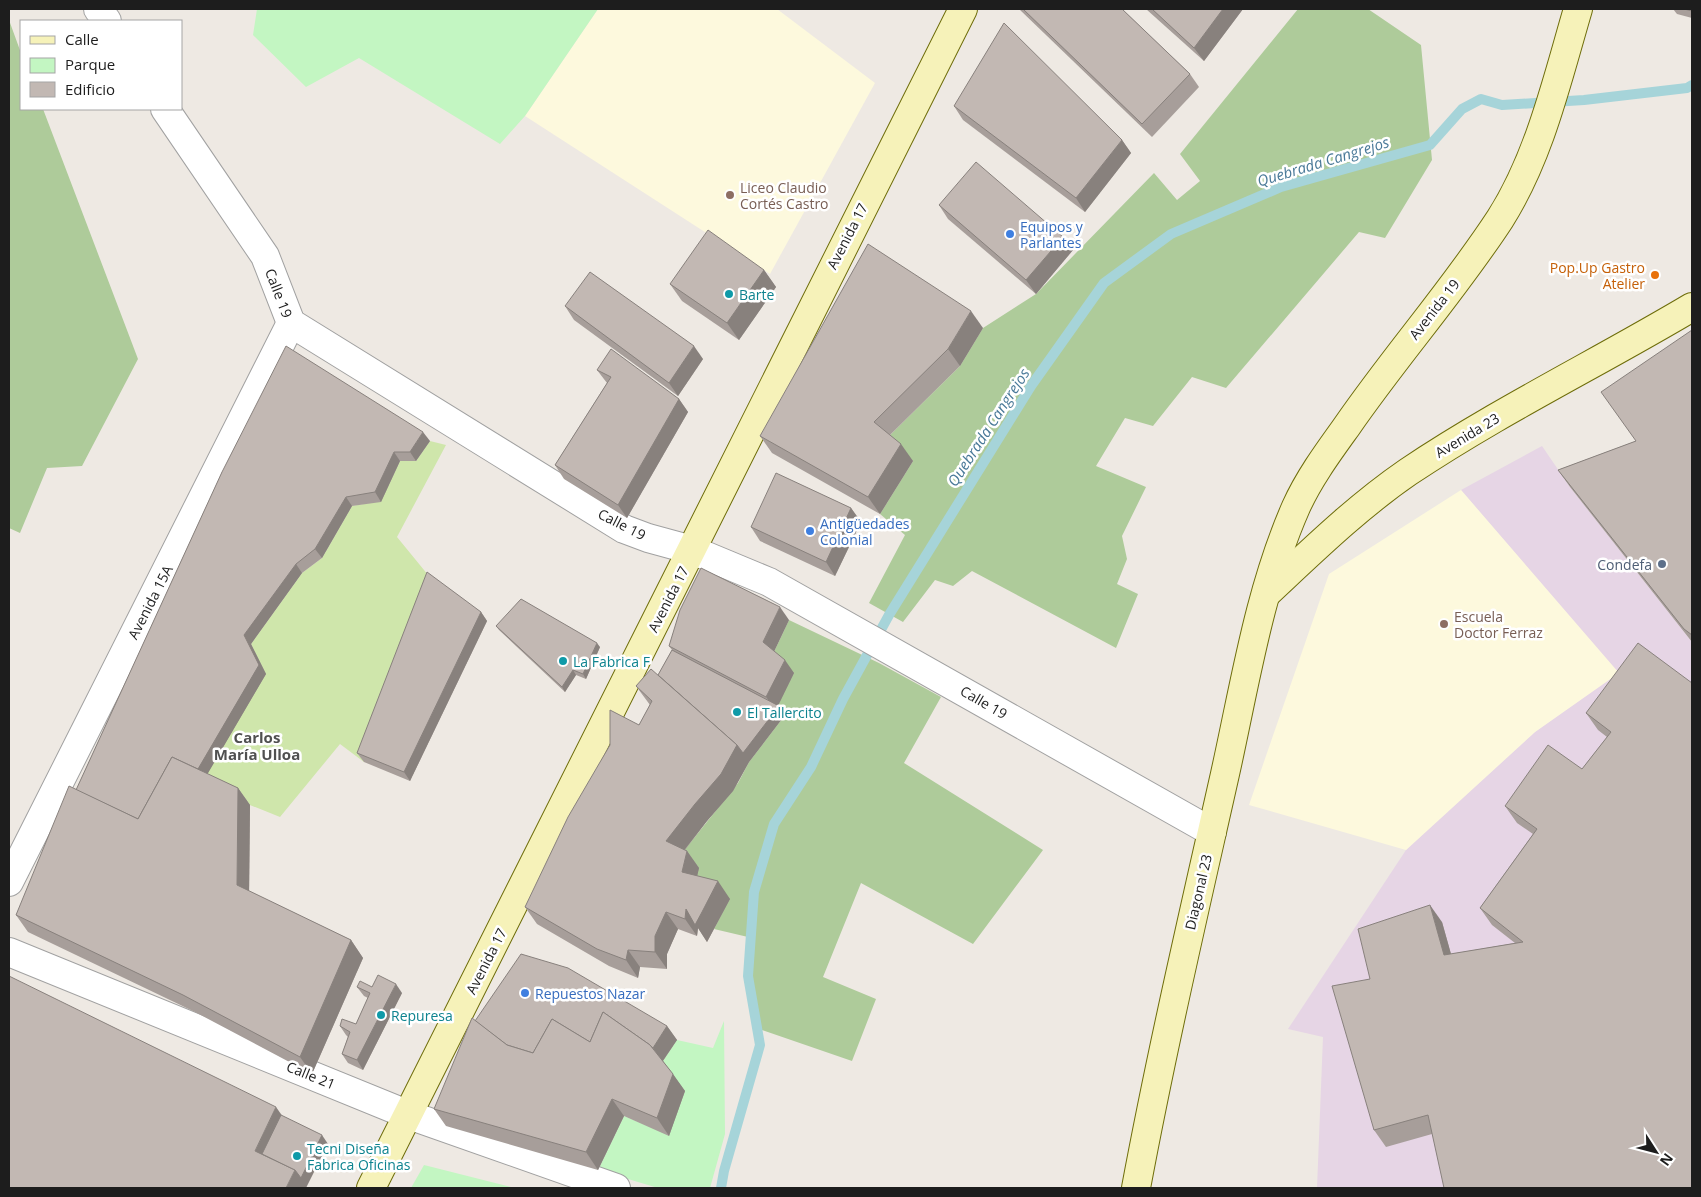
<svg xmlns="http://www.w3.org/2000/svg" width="1701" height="1197" viewBox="0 0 1701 1197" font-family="'Open Sans',sans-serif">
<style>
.industrial{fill:#e6d5e5}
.education{fill:#fdf9dd}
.grass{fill:#cfe6ab}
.forest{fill:#aecb9a}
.park{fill:#c3f6c2}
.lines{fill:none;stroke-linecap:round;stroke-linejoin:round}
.stream{stroke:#a6d4d9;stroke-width:10}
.street-casing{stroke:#a1a1a1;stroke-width:30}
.secondary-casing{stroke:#6e6d0a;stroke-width:30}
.street{stroke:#fff;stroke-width:28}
.secondary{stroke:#f6f2b9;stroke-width:28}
.wall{fill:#a79e9a}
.shaded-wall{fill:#88817d}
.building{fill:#c2b8b3;stroke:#88817d}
.education-dot{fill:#8d6e63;stroke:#fff;stroke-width:2}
.shop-dot{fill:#3f7fe0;stroke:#fff;stroke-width:2}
.food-dot{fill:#e8710a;stroke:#fff;stroke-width:2}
.culture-dot{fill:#0f9aa8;stroke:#fff;stroke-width:2}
.service-dot{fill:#5c6f8a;stroke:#fff;stroke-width:2}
.labels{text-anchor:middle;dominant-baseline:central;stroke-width:5;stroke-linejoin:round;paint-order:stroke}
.education-label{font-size:14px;fill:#785e54;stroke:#fff;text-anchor:start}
.shop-label{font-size:14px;fill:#366cbe;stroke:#fff;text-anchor:start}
.street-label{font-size:14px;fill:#1d1d1d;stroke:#fff}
.food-label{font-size:14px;fill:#c56008;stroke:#fff;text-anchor:end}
.culture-label{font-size:14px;fill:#0d838f;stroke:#fff;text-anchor:start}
.service-label{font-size:14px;fill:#4e5e75;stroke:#fff;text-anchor:end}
.water-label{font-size:15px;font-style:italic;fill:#497998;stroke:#fff}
.neighbourhood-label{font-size:15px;font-weight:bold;fill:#505050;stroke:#fff}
</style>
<rect width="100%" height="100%" fill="#eee9e3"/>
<!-- industrial -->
<path class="industrial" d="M1542 446 1570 487 1692 642V1188H1317L1323 1037 1288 1029 1406 850 1535 732 1618 673 1461 490Z"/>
<!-- education -->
<g class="education">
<path d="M598 9H777L875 83 770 274 525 116Z"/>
<path d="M1461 490 1619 673 1535 732 1406 850 1249 805 1329 574Z"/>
</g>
<!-- grass -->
<path class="grass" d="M430 441 446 445 397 537 433 581 401 676 364 762 340 744 280 817 200 785 265 674 251 644 302 573 322 558 352 506 381 501 400 461H416Z"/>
<!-- forest -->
<g class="forest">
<path d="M1298 9H1368L1421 45 1432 160 1385 238 1359 232 1226 388 1192 377 1153 426 1125 418 1096 466 1146 487 1122 536 1127 559 1117 584 1138 594 1116 648 972 571 953 586 935 580 903 622 869 603 905 535 880 514 913 461 886 439 960 366 983 328 1036 294 1154 173 1177 200 1200 181 1180 154Z"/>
<path d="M9 20 21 53V109H43L138 359 82 466 47 468 20 533 9 528Z"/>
<path d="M789 620 879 663 941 697 904 763 1043 850 973 944 861 883 823 977 876 999 852 1061 756 1028 748 976V937L714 929 729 899 694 890 678 858 738 783 749 762 785 715 776 710 772 656Z"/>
</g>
<!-- park -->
<g class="park">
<path d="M257 9H598L525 116 500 144 359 58 306 87 253 35Z"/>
<path d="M724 1021 725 1134 710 1188H658L598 1170 624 1116 669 1135 662 1062 677 1040 713 1048Z"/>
<path d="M424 1165 515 1188H411Z"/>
</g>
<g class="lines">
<!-- stream -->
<path class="stream" d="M721 1188 724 1171 760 1045 748 976 754 892 774 824 811 767 843 699 889 615 1031 386 1104 283 1171 234 1281 187 1430 145 1462 109 1481 99 1502 105 1584 100 1687 88 1692 85"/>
<defs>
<g id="street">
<path d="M98 9 107 21"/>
<path d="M165 109 265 256 291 323 624 529 648 538 692 550 769 582 1212 832"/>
<path d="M9 882 291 323"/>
<path d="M9 952 409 1115 616 1188"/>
</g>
<g id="secondary">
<path d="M1267 593C1312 551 1357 507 1408 472 1499 411 1598 363 1692 307"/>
<path d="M371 1188 963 9"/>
<path d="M1136 1188C1162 1049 1194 912 1225 774 1245 684 1259 591 1296 507 1309 478 1329 451 1347 426 1396 355 1453 291 1500 219 1540 156 1557 80 1578 9"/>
</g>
</defs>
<!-- street casing -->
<use href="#street" class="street-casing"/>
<!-- secondary casing -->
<use href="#secondary" class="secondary-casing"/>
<!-- street -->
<use href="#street" class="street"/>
<!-- secondary -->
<use href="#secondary" class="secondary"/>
</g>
<!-- wall -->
<g class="wall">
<path d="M1019 9H1122L1190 74 1199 87 1152 137Z"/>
<path d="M1146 9H1243L1204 61Z"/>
<path d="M1673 9H1692V18L1677 14Z"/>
<path d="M954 106 1122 140 1131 153 1085 212 963 120Z"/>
<path d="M939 205 1063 237 1073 250 1036 294 948 219Z"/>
<path d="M764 270 776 287 739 340 682 301 670 284Z"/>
<path d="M565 306 703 359 678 396 574 320Z"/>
<path d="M983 328 960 366 890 435 913 461 880 514 772 453 760 436Z"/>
<path d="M1692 330V642L1570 487 1558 470 1636 441Z"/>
<path d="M597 370 679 399 688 412 627 518 564 479 555 465 607 383Z"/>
<path d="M430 441 416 461H400L381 502 352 506 322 558 302 573 251 644 266 674 207 774 238 788 250 805 249 891 351 940 363 958 312 1074 195 1012 28 932 16 915 76 790 222 472Z"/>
<path d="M851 508 861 522 835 576 760 541 751 527Z"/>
<path d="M481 612 487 621 410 781 364 762 357 753Z"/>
<path d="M789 620 774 651 794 673 778 705 785 715 749 762 733 791 707 821 685 850 687 851 699 868 697 876 730 899 707 942 698 928 697 936 678 929 667 954V969L640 967 638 978 609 966 537 924 525 907 639 725 650 705 636 686 658 675 672 650 669 646Z"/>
<path d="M496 626 600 647 586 679 576 675 565 692 499 630Z"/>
<path d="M1692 683 1432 1134 1386 1147 1374 1130 1370 979 1442 922 1451 954 1515 943 1492 925 1480 908 1533 834 1517 823 1505 806 1582 769 1607 737 1598 730 1586 713Z"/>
<path d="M357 987H372L402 993 363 1070 348 1063 342 1054 348 1037 346 1035 340 1026 356 1024 368 998 364 996Z"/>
<path d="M667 1026 677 1040 663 1061 685 1091 669 1136 624 1116 598 1170 446 1126 434 1109Z"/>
</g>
<!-- shaded-wall -->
<g class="shaded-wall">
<path d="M1223 9H1243L1204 61 1194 48Z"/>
<path d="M1122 140 1131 153 1085 212 1076 198Z"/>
<path d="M1063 237 1073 250 1036 294 1026 280Z"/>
<path d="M764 270 776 287 739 340 727 323Z"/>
<path d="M971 311 983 328 960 366 948 349Z"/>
<path d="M694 346 703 359 678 396 669 383Z"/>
<path d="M679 399 688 412 627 518 618 505Z"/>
<path d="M423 432 430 441 416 461 410 452Z"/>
<path d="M901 444 913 461 880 514 868 497Z"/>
<path d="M394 452 400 461 381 502 375 492Z"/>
<path d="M346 497 352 506 322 558 315 549Z"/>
<path d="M851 508 861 522 835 576 826 562Z"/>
<path d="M296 564 302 573 251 644 266 674 204 780 197 771 244 635Z"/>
<path d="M780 607 789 620 772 656 763 642Z"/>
<path d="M481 612 487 621 410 781 404 772Z"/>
<path d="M597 643 600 647 586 679 583 674Z"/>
<path d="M785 660 794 673 776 710 766 697Z"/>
<path d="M573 670 576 675 565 692 562 687Z"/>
<path d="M779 706 785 715 749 762 733 791 707 821 678 858 666 841 737 745Z"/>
<path d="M238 788 250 805 249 902 237 885Z"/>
<path d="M687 851 699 868 694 890 682 872Z"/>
<path d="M718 881 730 899 707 942 698 928 697 936 685 919 686 909Z"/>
<path d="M1430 905 1442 922 1456 972 1444 955Z"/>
<path d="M666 912 678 929 667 954V969L655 952V936Z"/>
<path d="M351 940 363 958 312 1074 300 1057Z"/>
<path d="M628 950 640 967 638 978 626 960Z"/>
<path d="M396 984 402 993 363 1070 357 1060Z"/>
<path d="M667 1026 677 1040 662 1062 653 1048Z"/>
<path d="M673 1074 685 1091 669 1136 657 1118Z"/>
<path d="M612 1099 624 1116 598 1170 586 1152Z"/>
<path d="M276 1107 288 1124 269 1163 255 1151Z"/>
<path d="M322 1135 328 1144 306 1188H286L295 1170Z"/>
</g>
<!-- building -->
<g class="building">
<path d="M1023 9H1122L1190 74 1142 124Z"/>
<path d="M1152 9H1223L1194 48Z"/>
<path d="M1684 9H1692V11Z"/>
<path d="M1004 23 1122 140 1076 198 954 106Z"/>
<path d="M976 162 1063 237 1026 280 939 205Z"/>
<path d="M708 230 764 270 727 323 670 284Z"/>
<path d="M868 244 971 311 948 349 874 422 901 444 868 497 760 436Z"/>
<path d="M590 272 694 346 669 383 565 306Z"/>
<path d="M1692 330V635L1684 629 1558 470 1636 441 1601 392Z"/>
<path d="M286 346 423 432 410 452H394L375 492 346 497 315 549 296 564 244 635 259 665 198 769 172 757 138 819 76 790 222 472Z"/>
<path d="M611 349 679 399 618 505 555 465 611 377 597 370Z"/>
<path d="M776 473 851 508 826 562 751 527Z"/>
<path d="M701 568 780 607 763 642 785 660 766 697 669 646 680 610Z"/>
<path d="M427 572 481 612 404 772 357 753Z"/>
<path d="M521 599 597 643 583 674 573 670 562 687 496 626Z"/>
<path d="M1638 643 1692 683V1188H1444L1428 1115 1374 1130 1332 986 1370 979 1358 929 1430 905 1444 955 1523 942 1480 908 1537 829 1505 806 1548 745 1582 769 1611 732 1586 713Z"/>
<path d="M672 650 779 706 743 753 737 745 658 675Z"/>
<path d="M651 669 737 745 721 774 695 804 666 841 687 851 682 872 718 881 702 912 695 925 686 909 685 919 666 912 655 936V952L628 950 626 960 597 949 525 907 568 817 610 745V710L639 725 652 701 636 686Z"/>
<path d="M172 757 238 788 237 885 351 940 300 1057 183 995 16 915 69 786 138 819Z"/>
<path d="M521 954 568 968 667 1026 653 1048 650 1045 603 1012 590 1042 552 1019 533 1053 507 1045 475 1021Z"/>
<path d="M378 975 396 984 357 1060 342 1054 350 1032 340 1026 342 1019 356 1024 370 993 357 987 360 981 372 987Z"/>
<path d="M9 976 276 1107 255 1151 295 1170 286 1188H9Z"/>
<path d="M603 1012 650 1045 673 1074 657 1118 612 1099 586 1152 434 1109 472 1018 507 1045 533 1053 552 1019 590 1042Z"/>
<path d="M281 1115 322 1135 301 1178 295 1170 262 1154Z"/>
</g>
<!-- markers -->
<g class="education-dot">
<circle cx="730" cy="195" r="5"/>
<circle cx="1444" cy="624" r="5"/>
</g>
<g class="shop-dot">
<circle cx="1010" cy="234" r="5"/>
<circle cx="810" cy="531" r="5"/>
<circle cx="525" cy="993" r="5"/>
</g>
<circle class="food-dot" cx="1655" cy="275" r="5"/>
<g class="culture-dot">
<circle cx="729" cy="294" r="5"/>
<circle cx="563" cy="661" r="5"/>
<circle cx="737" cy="712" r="5"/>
<circle cx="381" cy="1015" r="5"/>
<circle cx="297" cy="1156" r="5"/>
</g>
<circle class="service-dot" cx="1662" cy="564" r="5"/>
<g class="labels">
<!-- education labels -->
<g class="education-label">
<text x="740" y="187">Liceo Claudio<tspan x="740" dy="16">Cortés Castro</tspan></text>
<text x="1454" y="616">Escuela<tspan x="1454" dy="16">Doctor Ferraz</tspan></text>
</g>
<!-- shop labels -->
<g class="shop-label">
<text x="1020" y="226">Equipos y<tspan x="1020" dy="16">Parlantes</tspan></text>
<text x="820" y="523">Antigüedades<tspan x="820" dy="16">Colonial</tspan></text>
<text x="535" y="993">Repuestos Nazar</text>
</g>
<!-- street labels -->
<g class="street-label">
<text transform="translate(847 236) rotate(-63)">Avenida 17</text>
<text transform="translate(279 293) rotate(69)">Calle 19</text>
<text transform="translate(1434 309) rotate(-52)">Avenida 19</text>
<text transform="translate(1467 435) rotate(-31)">Avenida 23</text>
<text transform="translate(622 524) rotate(27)">Calle 19</text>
<text transform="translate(668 599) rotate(-63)">Avenida 17</text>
<text transform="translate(150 602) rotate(-63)">Avenida 15A</text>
<text transform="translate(984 702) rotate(30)">Calle 19</text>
<text transform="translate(1198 892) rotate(-77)">Diagonal 23</text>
<text transform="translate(486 961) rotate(-63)">Avenida 17</text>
<text transform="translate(311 1075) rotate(22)">Calle 21</text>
</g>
<!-- food labels -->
<g class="food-label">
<text x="1645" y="267">Pop.Up Gastro<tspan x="1645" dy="16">Atelier</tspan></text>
</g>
<!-- culture labels -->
<g class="culture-label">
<text x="739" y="294">Barte</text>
<text x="573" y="661">La Fabrica F</text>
<text x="747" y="712">El Tallercito</text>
<text x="391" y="1015">Repuresa</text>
<text x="307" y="1148">Tecni Diseña<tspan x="307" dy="16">Fabrica Oficinas</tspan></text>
</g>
<!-- service labels -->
<g class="service-label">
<text x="1652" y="564">Condefa</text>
</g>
<!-- water labels -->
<g class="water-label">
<text transform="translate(1323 161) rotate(-17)">Quebrada Cangrejos</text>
<text transform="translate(988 427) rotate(-57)">Quebrada Cangrejos</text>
</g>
<!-- neighbourhood labels -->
<g class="neighbourhood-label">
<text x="257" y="737">Carlos<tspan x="257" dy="17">María Ulloa</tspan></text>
</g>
</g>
<!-- border -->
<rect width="1701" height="1197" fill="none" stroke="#1d1d1d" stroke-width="20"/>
<!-- legend -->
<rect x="20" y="20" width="162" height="90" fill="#ffffff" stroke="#a5a5a5"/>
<rect x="30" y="36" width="25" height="8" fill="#f6f2b9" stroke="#a5a5a5"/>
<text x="65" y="45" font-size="15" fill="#1d1d1d">Calle</text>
<rect x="30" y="58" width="25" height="15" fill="#c3f6c2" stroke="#a5a5a5"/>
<text x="65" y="70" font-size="15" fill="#1d1d1d">Parque</text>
<rect x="30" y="82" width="25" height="15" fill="#c2b8b3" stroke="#a5a5a5"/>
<text x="65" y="95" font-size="15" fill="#1d1d1d">Edificio</text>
<!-- north arrow -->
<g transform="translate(1656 1152) rotate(126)" stroke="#ffffff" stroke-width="4" paint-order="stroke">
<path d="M0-4L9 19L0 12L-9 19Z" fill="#1d1d1d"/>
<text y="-8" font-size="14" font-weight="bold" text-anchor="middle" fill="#1d1d1d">N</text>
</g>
</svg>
